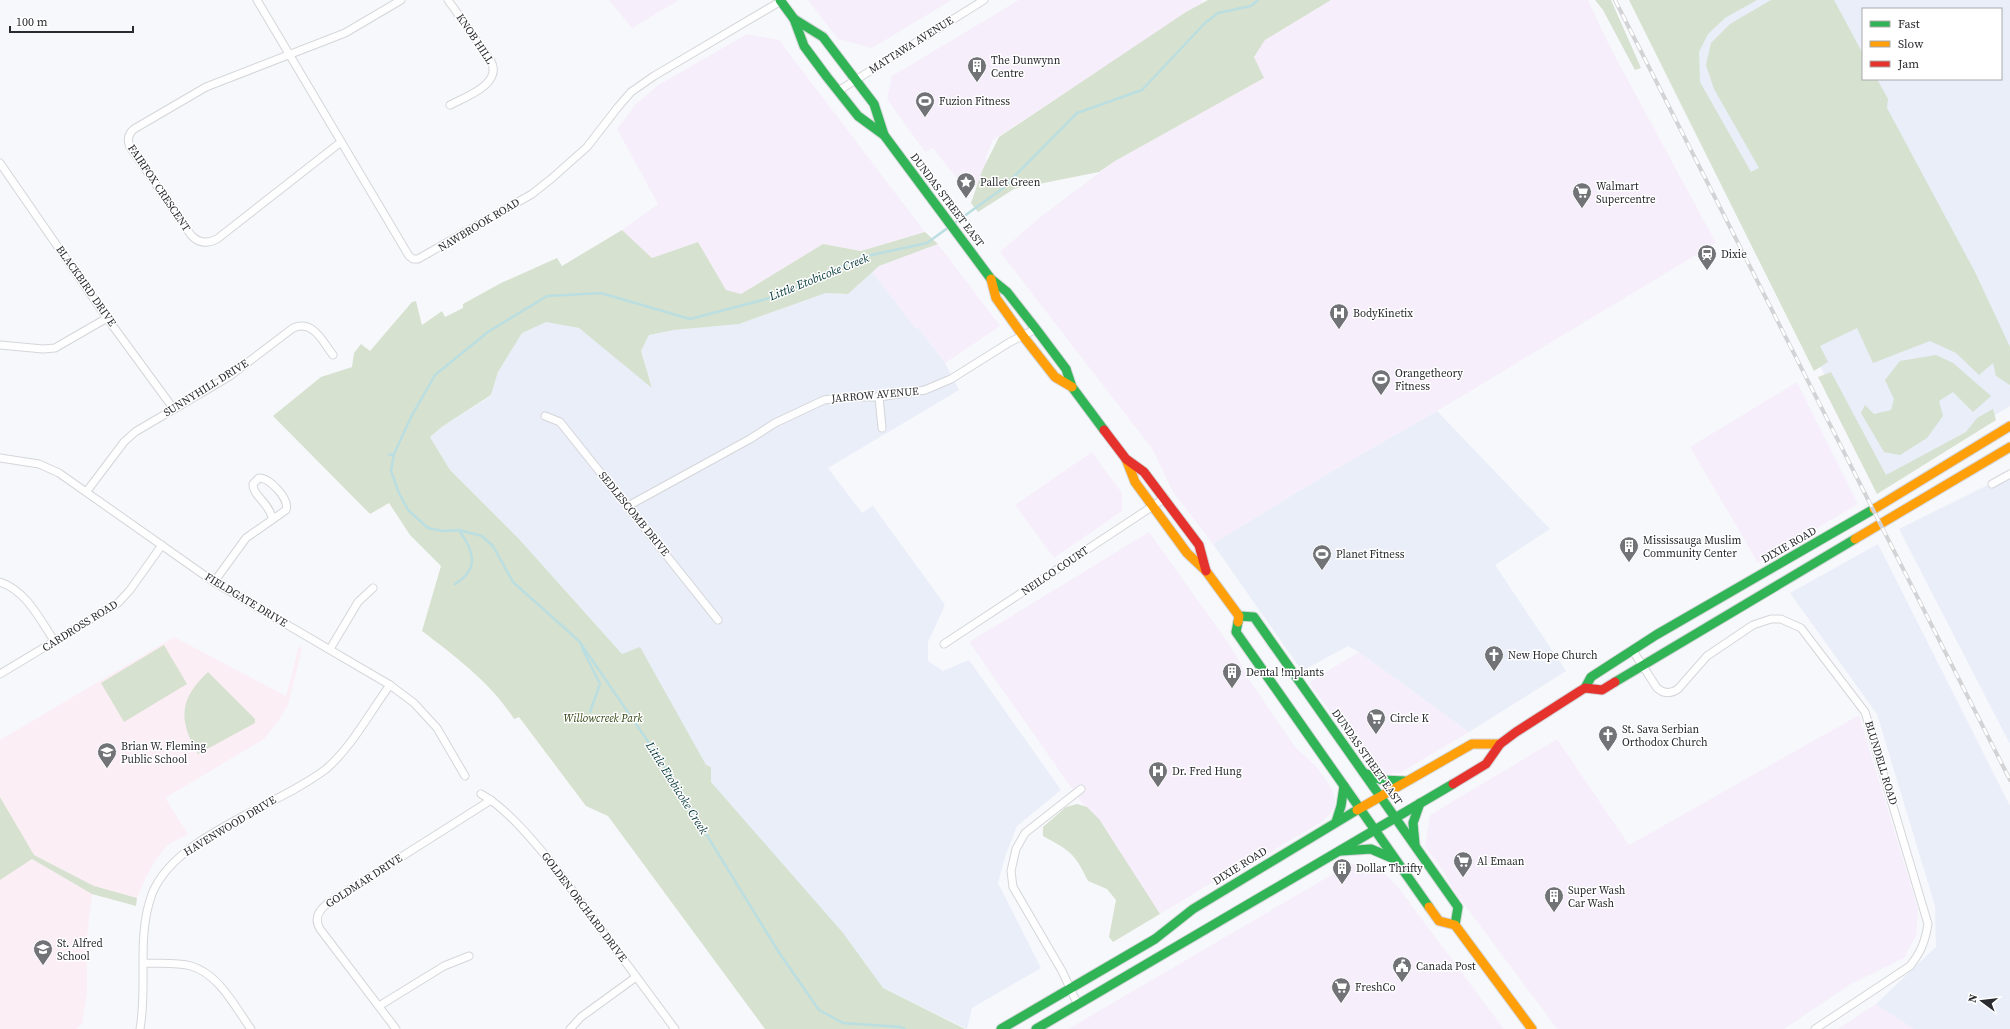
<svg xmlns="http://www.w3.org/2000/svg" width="2010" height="1029" viewBox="0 0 2010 1029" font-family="'Source Serif 4',serif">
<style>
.commercial{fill:#f6effb}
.built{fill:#e9eef9;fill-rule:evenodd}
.education{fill:#fbeef5}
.green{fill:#d7e1cf}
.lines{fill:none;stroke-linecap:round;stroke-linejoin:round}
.stream{stroke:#bbdee1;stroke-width:2.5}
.street-casing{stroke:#d4d6d9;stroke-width:9}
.fast-casing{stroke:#d4d6d9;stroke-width:11}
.slow-casing{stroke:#d4d6d9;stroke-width:11}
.jam-casing{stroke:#d4d6d9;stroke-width:11}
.street{stroke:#fefeff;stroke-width:7}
.fast{stroke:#30b455;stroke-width:9}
.slow{stroke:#ff9f0a;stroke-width:9}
.jam{stroke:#e5322d;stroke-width:9}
.rail-casing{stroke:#d3d3d5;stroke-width:4}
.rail{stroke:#fff;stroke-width:2.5;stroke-dasharray:8;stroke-linecap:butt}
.labels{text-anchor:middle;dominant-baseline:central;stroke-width:3;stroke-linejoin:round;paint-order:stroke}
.street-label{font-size:11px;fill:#2a2b2f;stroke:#fff}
.poi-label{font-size:11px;fill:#2a2b2f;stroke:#fff;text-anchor:start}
.park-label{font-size:11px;font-style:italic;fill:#2e440e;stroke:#fff}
.water-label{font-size:12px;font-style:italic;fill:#043638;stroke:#fff}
</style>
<rect width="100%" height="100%" fill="#f7f8fc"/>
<!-- commercial -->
<g class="commercial">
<path d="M609 0H679L632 28Z"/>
<path d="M808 0H952L872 48 838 39Z"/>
<path d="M1019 0H1201L1203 2 993 140 986 157 989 172 969 194 933 148 925 152 887 99 892 76Z"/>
<path d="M1331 0H1588L1609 45 1716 243 1437 411 1319 479 1213 544 1173 492 1153 450 1000 252 1039 218 1115 161 1263 78 1254 57 1265 40Z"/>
<path d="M747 34 779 40 925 232 861 251 823 244 741 294 726 290 698 242 652 258 622 230 658 204 617 129 636 104 657 86Z"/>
<path d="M938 244 1000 326 945 363 918 328 915 329 872 272 879 266Z"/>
<path d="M1797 382 1858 504 1758 563 1690 447Z"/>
<path d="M1092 452 1122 493V511L1054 558 1015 505Z"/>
<path d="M1149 532 1231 647 1252 684 1296 748 1316 766 1332 789 1335 799V806L1330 814 1323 821 1257 860 1247 862 1160 914 969 642Z"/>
<path d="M1359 652 1469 732 1400 773 1386 774 1372 768 1310 684 1313 680Z"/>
<path d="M1859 715 1918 909 1916 936 1904 958 1851 984 1784 1029H1557L1455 892 1440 866 1425 847 1430 815 1557 739 1629 845Z"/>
<path d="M1350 864 1376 865 1398 887 1504 1029H1068Z"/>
<path d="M1876 1004 1914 1029H1838Z"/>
</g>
<!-- built -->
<g class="built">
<path d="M1637 0H2010V406L1879 484ZM1863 9H2001V79H1863Z"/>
<path d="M872 272 915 328H918L945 363 959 390 828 468 862 513 873 506 945 605 928 642V661L943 671 969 660 1061 790 1017 826 1005 857 998 883 1041 968 972 1008 967 1029 883 988 711 782V767L706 765 622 654 519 539 450 470 430 437 443 426 491 396 498 372 522 333 546 321 579 328 652 387 641 351 649 335 674 330 739 324 826 293 848 294Z"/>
<path d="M1437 411 1550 529 1495 565 1566 671 1469 732 1359 652 1348 646 1302 671 1213 544 1319 479Z"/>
<path d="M2010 474V744L1899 529Z"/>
<path d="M1878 544 2010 806V1029H1914L1876 1004 1936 947 1935 906 1877 714 1790 593Z"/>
</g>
<!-- education -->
<g class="education">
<path d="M174 637 286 696 299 646 302 649 288 705 279 720 264 739 165 798 188 834 169 844 156 859 145 879 137 898 94 886 34 855 0 797V740Z"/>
<path d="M32 859 92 894 87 937V994L82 1024 76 1029H0V879Z"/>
</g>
<!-- green -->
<g class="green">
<path d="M1208 0H1331L1265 40 1254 57 1264 78 1115 161 1099 172 1014 189 978 212 971 203 982 171 999 137 1186 12Z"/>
<path d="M1595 0H1611L1641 68 1635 70 1603 10Z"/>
<path d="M1629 0H1757L1725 18 1708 34 1699 52 1700 82 1751 172 1759 168 1714 89 1706 65 1711 43 1730 24 1771 0H1834L1863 54V79H1877L1888 99 1887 108 1975 272 2010 347V385L1996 376 1993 363 1979 375 1956 353 1930 341 1873 363 1857 328 1820 346 1828 362 1814 371Z"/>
<path d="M622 230 652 258 698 242 726 290 741 294 823 244 861 251 925 232 938 244 879 266 848 294 826 293 739 324 674 330 649 335 641 351 652 388 579 328 546 322 522 333 498 372 491 395 443 426 430 437 450 470 519 539 622 654 640 647 706 765 711 767V782L843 933 883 988 965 1029H765L608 816 586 806 519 717 514 719C491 683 456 657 422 631L441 566 410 535 389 503 370 514 273 416 321 377 352 367 354 353 361 344 370 351 412 302 416 301 422 325 442 311 445 317 463 308V304L501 283 557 258 562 266Z"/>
<path d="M1936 355 1953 363 1991 396 1973 412 1953 392 1939 401 1943 416 1927 438 1900 455 1884 452 1861 413 1865 405 1874 414 1891 410 1894 399 1885 380 1900 361Z"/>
<path d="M1831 372 1886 475 1966 432 1977 418 1993 409 1996 420 1877 494 1818 377Z"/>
<path d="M164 645 187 684 124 722 101 683Z"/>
<path d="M208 672 255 719V723L198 754C178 720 179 699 208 672Z"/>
<path d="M0 797 34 855 94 886 137 898 136 906 92 894 32 859 0 880Z"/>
<path d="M1077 804 1087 807 1099 819 1160 914 1113 942 1109 937 1116 900 1107 889 1088 881C1074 852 1070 851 1043 836V827L1066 807Z"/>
</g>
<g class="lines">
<!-- stream -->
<g class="stream">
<path d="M953 224 1002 189 1077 113 1142 90 1205 23 1218 13 1251 6 1258 0"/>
<path d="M389 455 394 454"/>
<path d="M455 584C480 569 474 551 459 530"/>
<path d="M582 648 600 684 590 712"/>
<path d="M905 1029 901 1027 843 1023 819 1010 780 954 658 756 579 641 513 582 493 546 482 536 459 530 443 531 428 528 408 510 399 493 391 471 394 454 411 417 435 375 488 332 547 296 601 293 690 319 774 297 862 257 927 243 949 227"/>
</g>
<defs>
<g id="street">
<path d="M257 0 409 256 413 259H418L532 194 551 179 587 147 618 107 631 92 654 76 781 1"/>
<path d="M448 0 491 61C503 84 465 97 450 105"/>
<path d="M838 91 984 0"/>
<path d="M341 142 217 239C207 244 198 243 191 235L130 147C127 140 128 134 134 129L206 87 345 33 401 0"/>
<path d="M0 163 107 318 173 408"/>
<path d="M0 345 43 349 55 348 107 318"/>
<path d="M879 397 882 428"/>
<path d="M545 416 560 422 718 620"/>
<path d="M0 458 39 464 59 473 214 582 390 685 414 703 437 728 465 776"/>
<path d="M1992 484 2010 474"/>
<path d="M87 491 124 442 135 432 230 376 293 328C313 319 323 342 333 355"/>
<path d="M628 506 750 439 775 423 824 400 845 397H879L925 390 951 379 1010 342 1036 329"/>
<path d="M0 582C27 591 40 620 55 642"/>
<path d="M214 582 246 538 286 510C290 499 269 477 259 478L253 484C252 495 270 504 272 518"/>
<path d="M944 644 1165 498"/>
<path d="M330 649 358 602 373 588"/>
<path d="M1633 651 1657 688C1664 694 1671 694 1678 689L1707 656 1753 625 1771 619H1781L1801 628 1865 712 1928 924C1925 942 1921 952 1910 966L1815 1029"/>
<path d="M0 674 118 603 130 590 162 545"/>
<path d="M481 794C507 808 536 844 555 867L675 1029"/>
<path d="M145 963C160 964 176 962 191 966 219 974 235 1007 251 1029"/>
<path d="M1078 1005 1062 971 1013 887 1011 871 1016 849 1025 833 1081 789"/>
<path d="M379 1006 444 966 469 956"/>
<path d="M140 1029C148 985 136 937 152 894 175 835 277 807 326 769 351 748 370 712 390 685"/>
<path d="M396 1029 320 929C314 919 318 911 327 904L491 800"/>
<path d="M570 1029 581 1017 636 977"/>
</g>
<g id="fast">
<path d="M780 0 794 19 804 46 827 77 858 116 884 135 991 279 1007 292 1036 329 1066 369 1072 387 1104 430"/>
<path d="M794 19 823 37 874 104 884 135"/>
<path d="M1239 616 1254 617 1458 907 1455 925"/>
<path d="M1238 622 1236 632 1429 907"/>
<path d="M1615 682 1855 539"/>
<path d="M1585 688 1591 677 1656 635 1874 509"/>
<path d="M1364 773 1382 780 1405 781"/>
<path d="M1336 822 1341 806 1344 786"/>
<path d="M1415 844 1413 823 1420 803"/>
<path d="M1341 851 1371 849 1394 859"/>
<path d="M1001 1029 1155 939 1193 909 1357 810"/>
<path d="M1036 1029 1453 784"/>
</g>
<g id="slow">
<path d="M991 279 996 298 1023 336 1055 377 1072 387"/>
<path d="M1126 459 1135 482 1187 553 1206 571 1239 616 1238 622"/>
<path d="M1874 509 2010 426"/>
<path d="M1855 539 2010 447"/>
<path d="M1357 810 1472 744H1500"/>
<path d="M1429 907 1439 921 1455 925 1532 1029"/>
</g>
<g id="jam">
<path d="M1104 430 1126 459 1144 472 1199 545 1206 571"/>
<path d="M1453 784 1486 764 1500 744 1516 732 1580 691 1585 688 1602 690 1615 682"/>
</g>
</defs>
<!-- street casing -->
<use href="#street" class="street-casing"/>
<!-- fast casing -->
<use href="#fast" class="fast-casing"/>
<!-- slow casing -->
<use href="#slow" class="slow-casing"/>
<!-- jam casing -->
<use href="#jam" class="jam-casing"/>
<!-- street -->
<use href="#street" class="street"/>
<!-- fast -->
<use href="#fast" class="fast"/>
<!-- slow -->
<use href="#slow" class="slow"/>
<!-- jam -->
<use href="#jam" class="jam"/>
<defs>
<path id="rail" d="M1615 0 2010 780"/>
</defs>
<!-- rail casing -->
<use href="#rail" class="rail-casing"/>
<!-- rail -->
<use href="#rail" class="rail"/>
</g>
<!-- icons -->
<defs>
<symbol id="building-pin" viewBox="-11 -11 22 30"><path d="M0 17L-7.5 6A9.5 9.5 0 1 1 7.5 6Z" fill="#727377" stroke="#fff"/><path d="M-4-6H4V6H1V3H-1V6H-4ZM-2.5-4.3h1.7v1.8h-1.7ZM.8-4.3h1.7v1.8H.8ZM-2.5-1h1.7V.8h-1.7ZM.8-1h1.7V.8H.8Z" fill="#fff"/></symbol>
<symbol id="stadium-pin" viewBox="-11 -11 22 30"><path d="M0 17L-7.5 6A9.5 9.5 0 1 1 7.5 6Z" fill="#727377" stroke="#fff"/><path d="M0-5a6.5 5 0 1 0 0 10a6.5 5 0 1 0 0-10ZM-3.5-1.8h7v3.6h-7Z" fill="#fff"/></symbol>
<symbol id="sight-pin" viewBox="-11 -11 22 30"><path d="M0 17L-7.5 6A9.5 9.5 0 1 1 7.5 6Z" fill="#727377" stroke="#fff"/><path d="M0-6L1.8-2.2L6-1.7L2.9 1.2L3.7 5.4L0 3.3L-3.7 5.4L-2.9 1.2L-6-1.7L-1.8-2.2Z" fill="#fff"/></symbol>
<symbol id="supermarket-pin" viewBox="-11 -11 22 30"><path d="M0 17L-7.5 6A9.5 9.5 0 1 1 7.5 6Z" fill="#727377" stroke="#fff"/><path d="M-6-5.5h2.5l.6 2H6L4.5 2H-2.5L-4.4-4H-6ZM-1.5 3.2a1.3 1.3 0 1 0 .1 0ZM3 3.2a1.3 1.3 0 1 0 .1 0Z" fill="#fff"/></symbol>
<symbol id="station-pin" viewBox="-11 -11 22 30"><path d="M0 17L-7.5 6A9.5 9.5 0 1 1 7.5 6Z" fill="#727377" stroke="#fff"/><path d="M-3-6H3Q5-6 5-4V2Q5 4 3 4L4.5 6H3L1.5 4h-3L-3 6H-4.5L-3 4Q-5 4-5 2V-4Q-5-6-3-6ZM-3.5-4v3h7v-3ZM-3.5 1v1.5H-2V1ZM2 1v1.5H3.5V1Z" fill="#fff"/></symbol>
<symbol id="hospital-pin" viewBox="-11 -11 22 30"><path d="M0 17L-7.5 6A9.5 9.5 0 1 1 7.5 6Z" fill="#727377" stroke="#fff"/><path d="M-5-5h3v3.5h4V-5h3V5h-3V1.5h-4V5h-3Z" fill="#fff"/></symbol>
<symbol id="church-pin" viewBox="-11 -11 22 30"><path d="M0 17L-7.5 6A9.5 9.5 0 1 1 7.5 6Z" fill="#727377" stroke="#fff"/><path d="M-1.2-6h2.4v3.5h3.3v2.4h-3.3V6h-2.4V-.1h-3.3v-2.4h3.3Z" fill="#fff"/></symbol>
<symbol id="school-pin" viewBox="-11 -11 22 30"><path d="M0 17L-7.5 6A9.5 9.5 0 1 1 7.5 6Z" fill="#727377" stroke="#fff"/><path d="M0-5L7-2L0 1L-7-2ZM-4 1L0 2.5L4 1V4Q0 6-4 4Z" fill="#fff"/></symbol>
<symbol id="civic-pin" viewBox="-11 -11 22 30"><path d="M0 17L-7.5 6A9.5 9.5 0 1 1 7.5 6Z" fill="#727377" stroke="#fff"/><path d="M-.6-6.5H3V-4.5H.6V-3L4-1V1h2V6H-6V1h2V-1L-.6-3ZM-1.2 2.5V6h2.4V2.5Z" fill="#fff"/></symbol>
</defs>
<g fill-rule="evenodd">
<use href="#building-pin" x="966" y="55" width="22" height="30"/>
<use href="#stadium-pin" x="914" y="90" width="22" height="30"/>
<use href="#sight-pin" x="955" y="171" width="22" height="30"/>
<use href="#supermarket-pin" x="1571" y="181" width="22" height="30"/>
<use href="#station-pin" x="1696" y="243" width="22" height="30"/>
<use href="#hospital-pin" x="1328" y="302" width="22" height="30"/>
<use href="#stadium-pin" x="1370" y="368" width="22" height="30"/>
<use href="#building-pin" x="1618" y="535" width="22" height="30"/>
<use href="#stadium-pin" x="1311" y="543" width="22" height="30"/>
<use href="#church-pin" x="1483" y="644" width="22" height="30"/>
<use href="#building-pin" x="1221" y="661" width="22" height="30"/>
<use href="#supermarket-pin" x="1365" y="707" width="22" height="30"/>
<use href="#church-pin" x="1597" y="724" width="22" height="30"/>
<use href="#school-pin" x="96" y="741" width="22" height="30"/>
<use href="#hospital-pin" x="1147" y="760" width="22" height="30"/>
<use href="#supermarket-pin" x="1452" y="850" width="22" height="30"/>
<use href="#building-pin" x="1331" y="857" width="22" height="30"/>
<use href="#building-pin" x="1543" y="885" width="22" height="30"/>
<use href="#school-pin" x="32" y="938" width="22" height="30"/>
<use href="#civic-pin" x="1391" y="955" width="22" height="30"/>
<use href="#supermarket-pin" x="1330" y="976" width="22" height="30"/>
</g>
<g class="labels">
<!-- street labels -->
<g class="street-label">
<text transform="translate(475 39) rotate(56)">KNOB HILL</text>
<text transform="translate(911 45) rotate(-32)">MATTAWA AVENUE</text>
<text transform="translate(159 188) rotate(56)">FAIRFOX CRESCENT</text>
<text transform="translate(947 200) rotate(53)">DUNDAS STREET EAST</text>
<text transform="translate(479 225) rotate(-31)">NAWBROOK ROAD</text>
<text transform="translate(86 286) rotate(55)">BLACKBIRD DRIVE</text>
<text transform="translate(206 388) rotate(-32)">SUNNYHILL DRIVE</text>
<text transform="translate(875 395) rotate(-5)">JARROW AVENUE</text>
<text transform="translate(634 514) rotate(51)">SEDLESCOMB DRIVE</text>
<text transform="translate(1789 545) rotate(-30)">DIXIE ROAD</text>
<text transform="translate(1055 571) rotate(-34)">NEILCO COURT</text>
<text transform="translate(246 600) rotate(31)">FIELDGATE DRIVE</text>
<text transform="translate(80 626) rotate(-32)">CARDROSS ROAD</text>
<text transform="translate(1367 757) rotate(55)">DUNDAS STREET EAST</text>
<text transform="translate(1881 763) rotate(73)">BLUNDELL ROAD</text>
<text transform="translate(230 826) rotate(-31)">HAVENWOOD DRIVE</text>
<text transform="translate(1240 866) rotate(-32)">DIXIE ROAD</text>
<text transform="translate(364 881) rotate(-33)">GOLDMAR DRIVE</text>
<text transform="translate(584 907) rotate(53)">GOLDEN ORCHARD DRIVE</text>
</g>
<!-- poi labels -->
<g class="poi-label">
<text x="991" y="60">The Dunwynn<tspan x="991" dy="13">Centre</tspan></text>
<text x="939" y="101">Fuzion Fitness</text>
<text x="980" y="182">Pallet Green</text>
<text x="1596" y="186">Walmart<tspan x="1596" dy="13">Supercentre</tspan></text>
<text x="1721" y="254">Dixie</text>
<text x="1353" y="313">BodyKinetix</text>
<text x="1395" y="373">Orangetheory<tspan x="1395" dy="13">Fitness</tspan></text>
<text x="1643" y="540">Mississauga Muslim<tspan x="1643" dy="13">Community Center</tspan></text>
<text x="1336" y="554">Planet Fitness</text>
<text x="1508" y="655">New Hope Church</text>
<text x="1246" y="672">Dental !mplants</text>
<text x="1390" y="718">Circle K</text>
<text x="1622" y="729">St. Sava Serbian<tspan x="1622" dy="13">Orthodox Church</tspan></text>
<text x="121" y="746">Brian W. Fleming<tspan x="121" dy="13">Public School</tspan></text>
<text x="1172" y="771">Dr. Fred Hung</text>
<text x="1477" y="861">Al Emaan</text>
<text x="1356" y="868">Dollar Thrifty</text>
<text x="1568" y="890">Super Wash<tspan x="1568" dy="13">Car Wash</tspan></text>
<text x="57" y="943">St. Alfred<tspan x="57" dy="13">School</tspan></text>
<text x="1416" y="966">Canada Post</text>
<text x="1355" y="987">FreshCo</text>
</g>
<!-- park labels -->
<g class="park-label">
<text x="603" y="718">Willowcreek Park</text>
</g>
<!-- water labels -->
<g class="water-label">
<text transform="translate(819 277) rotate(-22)">Little Etobicoke Creek</text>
<text transform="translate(677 788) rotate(58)">Little Etobicoke Creek</text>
</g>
</g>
<!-- legend -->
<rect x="1862" y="8" width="140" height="72" fill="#ffffff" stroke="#aaaaac"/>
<rect x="1870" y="21" width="20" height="6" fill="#30b455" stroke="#aaaaac"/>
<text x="1898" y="28" font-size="12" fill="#2a2b2f">Fast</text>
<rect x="1870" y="41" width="20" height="6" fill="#ff9f0a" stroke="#aaaaac"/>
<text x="1898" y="48" font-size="12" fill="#2a2b2f">Slow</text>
<rect x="1870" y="61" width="20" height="6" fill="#e5322d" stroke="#aaaaac"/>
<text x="1898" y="68" font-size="12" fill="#2a2b2f">Jam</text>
<!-- north arrow -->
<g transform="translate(1982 1001) rotate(285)" stroke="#ffffff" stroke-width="3" paint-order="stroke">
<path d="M0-3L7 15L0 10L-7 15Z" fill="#2a2b2f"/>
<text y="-6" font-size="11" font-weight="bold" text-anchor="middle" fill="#2a2b2f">N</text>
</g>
<!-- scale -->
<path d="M10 26v6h123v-6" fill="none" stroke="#2a2b2f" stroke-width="2"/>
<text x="16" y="26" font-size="12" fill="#2a2b2f" stroke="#ffffff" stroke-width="3" paint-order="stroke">100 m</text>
</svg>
